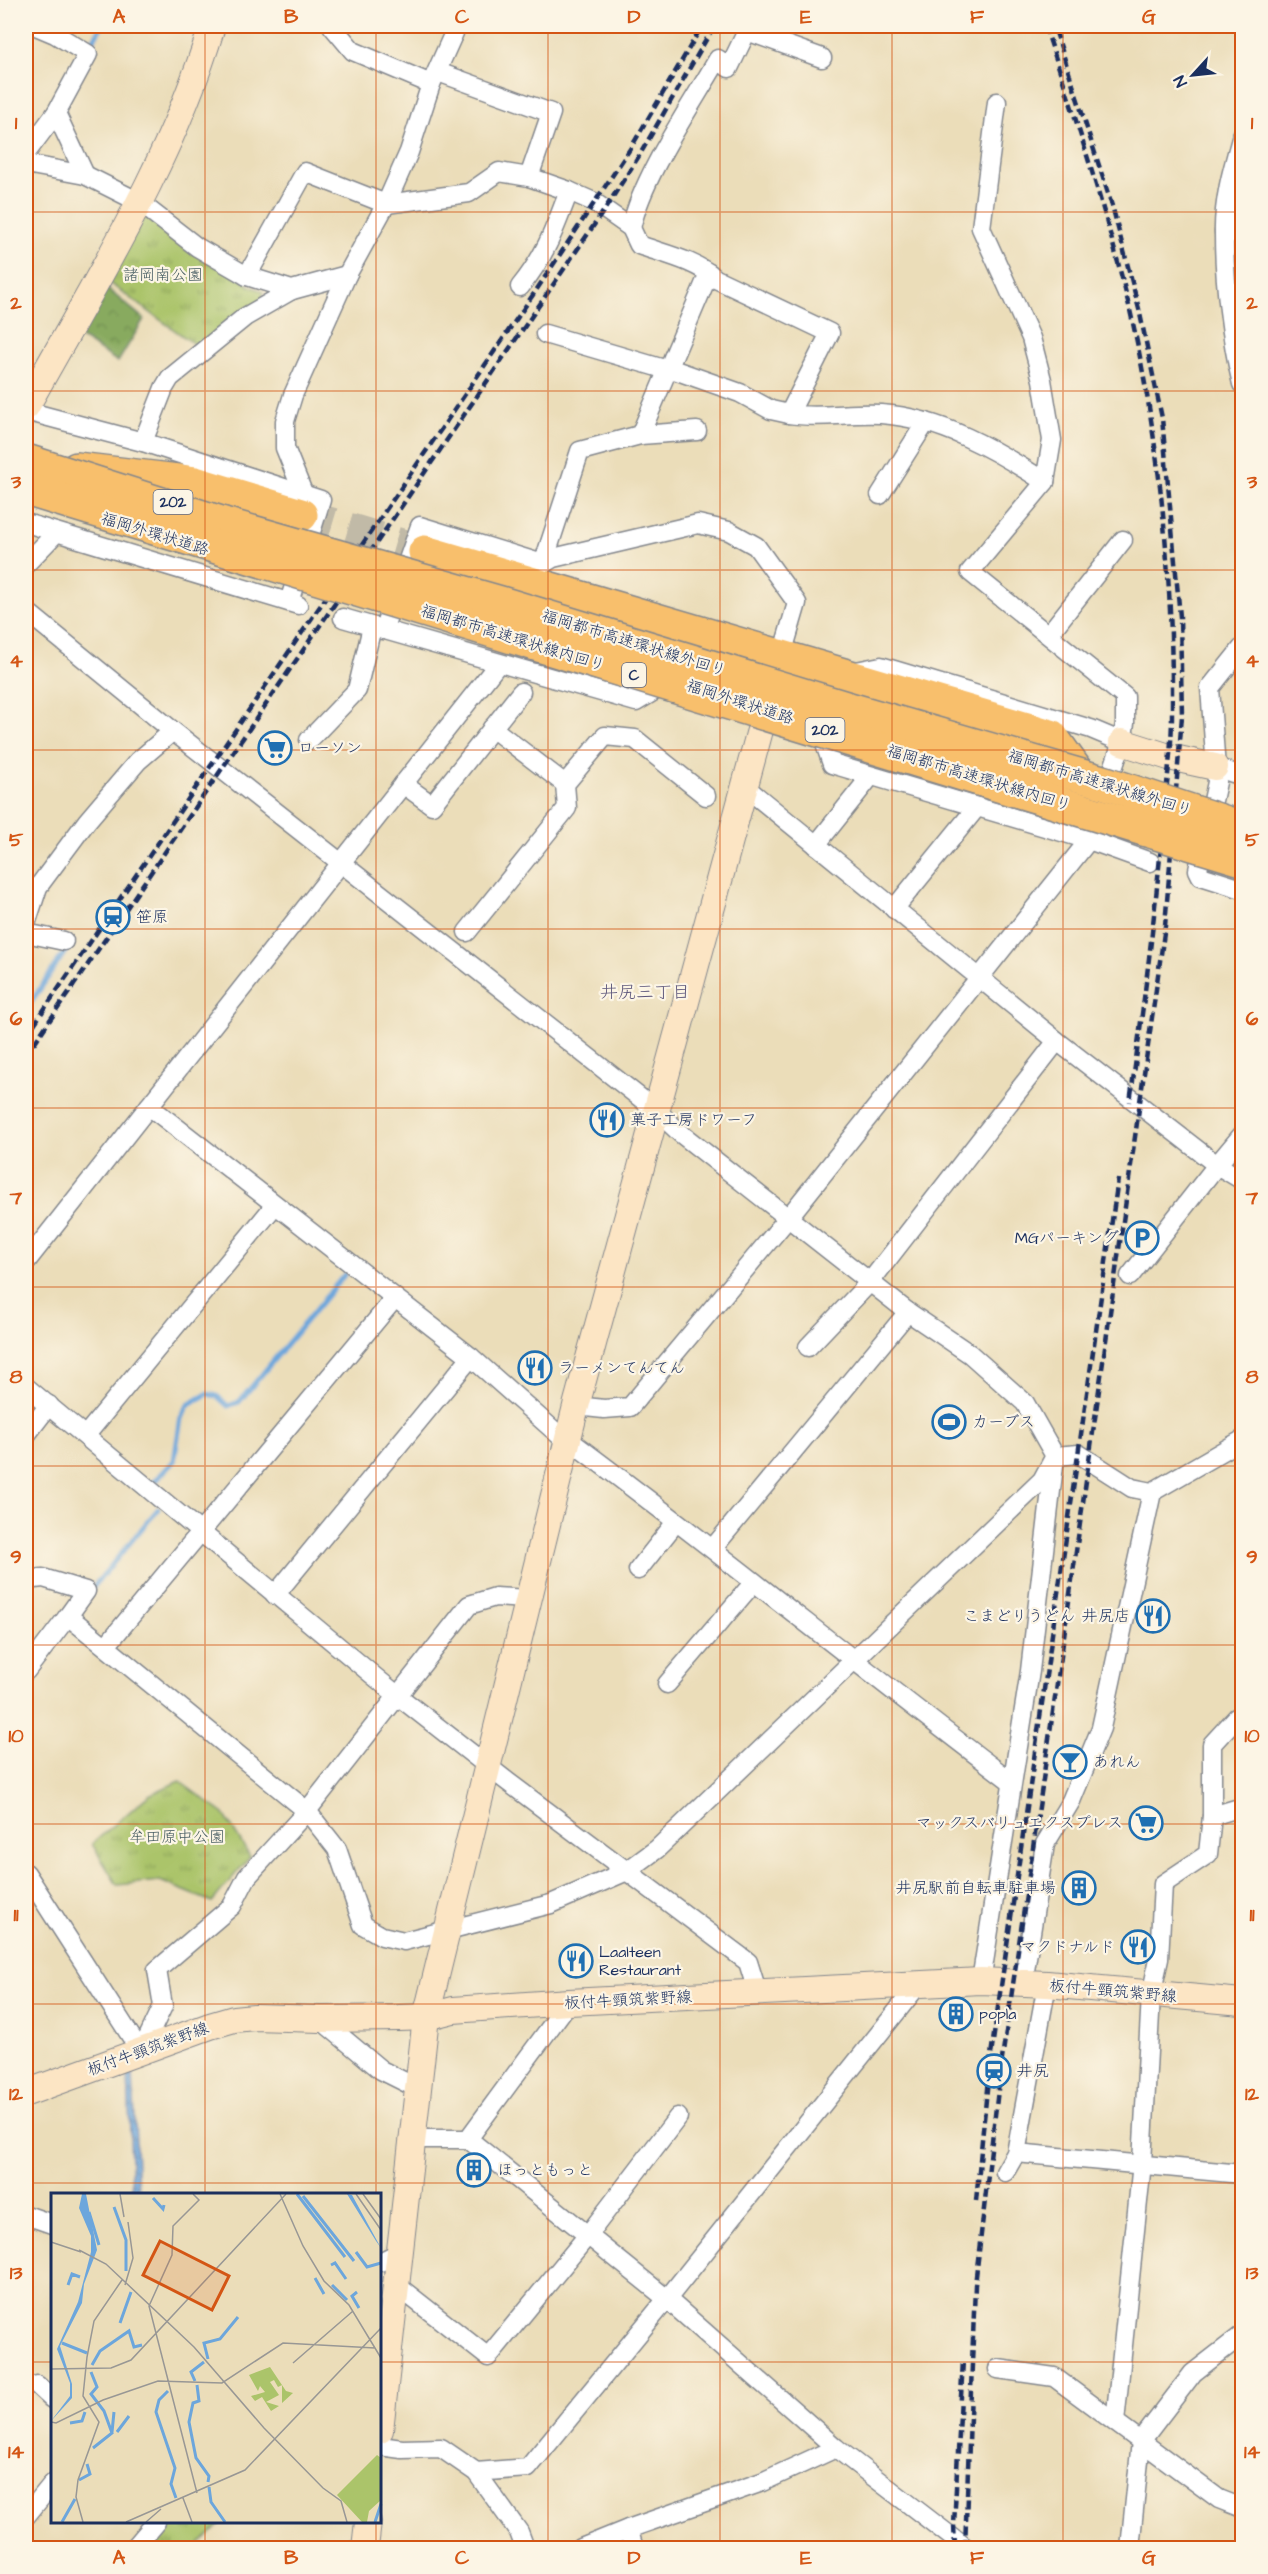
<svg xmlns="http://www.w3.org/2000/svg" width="1268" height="2574" viewBox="0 0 1268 2574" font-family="'Architects Daughter','Klee One',sans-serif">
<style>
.forest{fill:url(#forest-crowns);stroke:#526c5e;stroke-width:1.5}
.park{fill:url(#park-tufts);stroke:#637a64;stroke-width:1.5}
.water{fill:url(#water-waves);stroke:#446a9d;stroke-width:1.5}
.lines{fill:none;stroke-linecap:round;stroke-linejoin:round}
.stream{stroke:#6ca6dc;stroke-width:5}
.highway-tunnel{stroke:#c1baa7;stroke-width:33;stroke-dasharray:33 16;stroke-linecap:butt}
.street-casing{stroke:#83868c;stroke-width:21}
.secondary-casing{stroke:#83868c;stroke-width:28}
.highway-casing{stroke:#83868c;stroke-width:36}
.street{stroke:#fff;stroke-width:18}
.secondary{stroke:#fce5c4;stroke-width:26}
.highway{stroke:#f8bf6c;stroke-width:33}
.rail{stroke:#1b2f5e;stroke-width:4.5;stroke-dasharray:9 4.5;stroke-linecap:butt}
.highway-bridge-casing{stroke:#83868c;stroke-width:36;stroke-linecap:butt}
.highway-bridge{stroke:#f8bf6c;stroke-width:33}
.grid{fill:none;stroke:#d45514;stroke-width:1.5;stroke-opacity:0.55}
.labels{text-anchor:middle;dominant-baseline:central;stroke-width:4.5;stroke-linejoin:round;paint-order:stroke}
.shield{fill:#fcf5e5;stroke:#5e6a86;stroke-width:1.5}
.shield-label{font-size:15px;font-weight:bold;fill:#1b2f5e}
.park-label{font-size:16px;fill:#465c62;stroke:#fcf5e5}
.street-label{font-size:16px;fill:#1b2f5e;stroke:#fcf5e5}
.poi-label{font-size:16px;fill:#1b2f5e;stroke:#fcf5e5;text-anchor:start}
.neighbourhood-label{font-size:18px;fill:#5e587c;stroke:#fcf5e5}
.inset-river{fill:none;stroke:#6ca6dc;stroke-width:3}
.inset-road{fill:none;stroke:#989795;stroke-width:1.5}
.view{fill:#d45514;fill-opacity:0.15;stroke:#d45514;stroke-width:3}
.inset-edge{fill:none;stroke:#1b2f5e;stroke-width:3}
.neatline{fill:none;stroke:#d45514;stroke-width:2}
.grid-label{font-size:20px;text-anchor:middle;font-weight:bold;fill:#d45514}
</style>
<defs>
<pattern id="forest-crowns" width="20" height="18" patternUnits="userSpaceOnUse" patternTransform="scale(1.5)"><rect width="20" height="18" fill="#88aa5e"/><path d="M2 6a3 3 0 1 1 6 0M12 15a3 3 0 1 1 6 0" fill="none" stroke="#6e8b51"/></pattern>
<pattern id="park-tufts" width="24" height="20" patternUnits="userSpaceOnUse" patternTransform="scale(1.5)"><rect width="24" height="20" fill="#abc46a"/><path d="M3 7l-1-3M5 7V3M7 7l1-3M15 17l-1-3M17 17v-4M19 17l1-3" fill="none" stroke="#8aa05a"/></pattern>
<pattern id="water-waves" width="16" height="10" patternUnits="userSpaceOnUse" patternTransform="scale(1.5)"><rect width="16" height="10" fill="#6ca6dc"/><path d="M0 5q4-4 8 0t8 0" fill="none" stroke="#5888b6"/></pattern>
</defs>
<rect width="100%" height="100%" fill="#fcf5e5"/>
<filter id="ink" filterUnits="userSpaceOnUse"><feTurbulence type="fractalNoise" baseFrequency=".0167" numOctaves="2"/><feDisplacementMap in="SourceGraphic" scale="12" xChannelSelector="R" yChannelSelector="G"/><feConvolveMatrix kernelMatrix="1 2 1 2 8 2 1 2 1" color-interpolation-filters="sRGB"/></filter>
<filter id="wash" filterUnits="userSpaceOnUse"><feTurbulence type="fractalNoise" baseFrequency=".008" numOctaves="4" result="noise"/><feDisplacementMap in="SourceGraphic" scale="24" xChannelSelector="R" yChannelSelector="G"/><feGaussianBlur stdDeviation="1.35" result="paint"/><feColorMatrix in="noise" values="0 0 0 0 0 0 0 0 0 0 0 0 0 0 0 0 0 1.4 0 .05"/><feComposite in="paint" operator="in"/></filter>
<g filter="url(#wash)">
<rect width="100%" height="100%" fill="#ebddb9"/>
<!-- forest -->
<path class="forest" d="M104 286 144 319 118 362 75 334Z"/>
<!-- park -->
<g class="park">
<path d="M151 217 250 286 263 291V301L201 349 108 282 143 218Z"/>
<path d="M179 1781 224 1814 250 1857 212 1902 160 1881 117 1885 92 1844 149 1795Z"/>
<path d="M173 2522H222L197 2548H154Z"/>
</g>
<!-- water -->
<path class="water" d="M133 2072 138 2194H132L128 2073Z"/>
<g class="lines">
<!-- stream -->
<g class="stream">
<path d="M90 45 102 26"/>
<path d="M26 1010 70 944"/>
<path d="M151 1485 174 1461 181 1418 188 1405 207 1394 217 1396 228 1406 239 1402 345 1274"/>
<path d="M90 1591 158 1509"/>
<path d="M26 2018 32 2003"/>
</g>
</g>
</g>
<g filter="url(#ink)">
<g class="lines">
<!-- highway-tunnel -->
<path class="highway-tunnel" d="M301 515 425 552"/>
<defs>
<g id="street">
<path d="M332 26 353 51 431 84"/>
<path d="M438 72 551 113 529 177"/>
<path d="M56 113 85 175"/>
<path d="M1242 135C1233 167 1223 200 1224 234 1224 281 1231 338 1242 384"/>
<path d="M26 153 56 113 88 54 55 34 36 26"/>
<path d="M26 164 85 175 139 202 197 247 247 276 305 172 386 204 469 193 499 172 529 177 569 191 594 202 631 228 639 245C664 254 697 261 716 279L830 333 789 414C820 419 850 412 881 414 941 418 996 450 1045 482"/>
<path d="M631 228C643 175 690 108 718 59L729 68 747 31 822 58"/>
<path d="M1224 232 1242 234"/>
<path d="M247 276 292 290 347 275 386 204 409 152 431 84 457 26"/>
<path d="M520 287C546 255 555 228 569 191"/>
<path d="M545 334 664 369 669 368 740 393 771 410 789 414"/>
<path d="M26 411 143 442 321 500 289 602"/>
<path d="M640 435 697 431"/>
<path d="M143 442 164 388 170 378 245 317 292 290"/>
<path d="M304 495 285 448V421L293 395 347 275"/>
<path d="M880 495 926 422"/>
<path d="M26 523 298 605"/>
<path d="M26 564 56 533"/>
<path d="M543 564 580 451 640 435 709 273"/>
<path d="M26 611 173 731 657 1111 680 1133 908 1312 970 1354 1025 1403 1055 1456 1030 1671 981 1981"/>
<path d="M343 618 636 702 666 684"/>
<path d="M383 630 420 526 543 564 553 558 698 524 729 531 756 546 797 603 781 658"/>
<path d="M1049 634 1123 540"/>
<path d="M1242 648 1210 688 1217 782 1198 870 1201 876 1242 889"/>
<path d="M851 672 881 666 1091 729 1122 742"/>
<path d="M492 728 565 784"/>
<path d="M309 740 357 690 372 627"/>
<path d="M826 747 832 764 1089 840 1150 862"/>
<path d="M1215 767 1242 776"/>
<path d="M403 784 432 805 521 692"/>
<path d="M744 786 1057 1041 1217 1165 1242 1135"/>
<path d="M816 845 871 776"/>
<path d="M894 909 977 807"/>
<path d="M26 924 38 887 87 821 138 761 173 731"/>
<path d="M467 932 567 808 565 784 605 736 635 739 706 796"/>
<path d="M26 933 64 941"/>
<path d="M149 1106 471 1357 559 1435 569 1440C719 1551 863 1670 1012 1782"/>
<path d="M26 1262 498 664"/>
<path d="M1130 1276 1217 1165 1242 1180"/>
<path d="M808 1347 870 1282 1057 1041"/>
<path d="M26 1387 398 1696 508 1782 748 1962 758 1994"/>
<path d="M576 1406 604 1409 630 1407 788 1218 1089 840 1122 742 1125 723V697L970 572 1045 482 1052 440 1042 380 1031 338 981 228 997 102"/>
<path d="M26 1435 49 1405"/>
<path d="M86 1435 275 1205"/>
<path d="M713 1548 908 1312"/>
<path d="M638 1570 676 1522"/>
<path d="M26 1580 43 1578 86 1591 68 1616 307 1811 337 1849 363 1925 382 1936 404 1941 551 1904 627 1871 657 1849 1042 1480 1055 1456 1079 1454 1132 1488 1152 1492 1242 1440"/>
<path d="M275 1595 471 1357"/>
<path d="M106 1646 395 1298"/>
<path d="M26 1671 68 1616"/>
<path d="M667 1684 754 1582"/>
<path d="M1212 1816 1242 1807"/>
<path d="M26 1873 141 2052 163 2006 157 1970 232 1906 247 1877 307 1811 469 1605 495 1597 527 1599"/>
<path d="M1023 1983 1045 1844 1071 1801 1101 1728 1152 1492"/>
<path d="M320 2019 381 2070 417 2088"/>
<path d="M412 2139H468L667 2299 836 2448 966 2548"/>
<path d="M468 2139 569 2002"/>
<path d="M1016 2153 1242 2174"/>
<path d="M1005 2172 1016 2153 1047 1984"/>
<path d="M26 2215 52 2224"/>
<path d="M380 2262 398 2253"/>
<path d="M395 2284 488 2357 588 2235 678 2117"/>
<path d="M998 2369 1054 2377 1219 2499 1242 2508"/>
<path d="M37 2385 52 2399"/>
<path d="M1115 2422 1142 2163 1151 1995 1159 1959 1163 1884 1208 1854 1212 1816V1744L1236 1718 1242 1715"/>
<path d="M380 2446 402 2449 441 2448 476 2472 519 2532 525 2548"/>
<path d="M476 2472 528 2468 667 2299 918 1985"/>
<path d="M26 2516 52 2484"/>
<path d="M628 2529 634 2548"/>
<path d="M134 2548 156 2522"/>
<path d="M581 2548 628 2529 762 2482 836 2448"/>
<path d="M1130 2548 1141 2441 1193 2373 1242 2335"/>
</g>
<g id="secondary">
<path d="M26 407C94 284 172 161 212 26"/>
<path d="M1122 742 1169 757 1215 767"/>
<path d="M26 2093 210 2026 234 2019 254 2017 320 2019 399 2018 426 2017 453 2010 569 2002 981 1981 1047 1984 1242 2002"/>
<path d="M380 2430 426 2017 576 1406 769 697"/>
<path d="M365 2548 368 2522"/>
</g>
<g id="highway">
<path d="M77 469 195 483 301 515"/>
<path d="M425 552 1051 736 1081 778"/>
</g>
</defs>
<!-- street casing -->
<use href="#street" class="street-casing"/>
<!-- secondary casing -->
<use href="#secondary" class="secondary-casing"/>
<!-- highway casing -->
<use href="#highway" class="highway-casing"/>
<!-- street -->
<use href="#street" class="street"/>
<!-- secondary -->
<use href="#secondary" class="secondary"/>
<!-- highway -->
<use href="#highway" class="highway"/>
<!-- rail -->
<g class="rail">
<path d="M1045 26C1076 119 1107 214 1130 310 1160 441 1173 579 1172 714 1172 750 1166 787 1163 824 1155 917 1143 1010 1130 1102"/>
<path d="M26 1036 537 289 632 146 702 26"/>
<path d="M26 1055 605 209 639 156 714 26"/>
<path d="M976 2201 989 2069 1118 1179"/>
<path d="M955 2548 954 2525 963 2360"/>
<path d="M965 2548 975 2285 1000 2073 1062 1650 1165 926 1182 716 1180 617 1162 418 1139 309 1113 209 1054 26"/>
</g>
<defs>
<g id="highway-bridge">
<path d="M26 461 224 524 501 603 846 708 1106 783 1242 828"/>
<path d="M26 489 1242 859"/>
</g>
</defs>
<!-- highway-bridge casing -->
<use href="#highway-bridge" class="highway-bridge-casing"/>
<!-- highway-bridge -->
<use href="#highway-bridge" class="highway-bridge"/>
</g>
</g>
<!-- grid -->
<path class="grid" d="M205 26V2194M376 26V2194M548 26V2548M720 26V2548M892 26V2548M1063 26V2548M26 212H1242M26 391H1242M26 570H1242M26 750H1242M26 929H1242M26 1108H1242M26 1287H1242M26 1466H1242M26 1645H1242M26 1824H1242M26 2004H1242M26 2183H1242M26 2362H52M380 2362H1242M205 2522V2548M376 2522V2548"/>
<!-- icons -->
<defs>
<symbol id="supermarket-ring" viewBox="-11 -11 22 22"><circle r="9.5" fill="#fcf5e5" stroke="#1f6fb2" stroke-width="1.5"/><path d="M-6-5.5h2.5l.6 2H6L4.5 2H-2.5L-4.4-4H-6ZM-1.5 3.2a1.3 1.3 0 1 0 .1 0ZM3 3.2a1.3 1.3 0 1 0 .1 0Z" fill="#1f6fb2"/></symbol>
<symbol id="station-ring" viewBox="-11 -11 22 22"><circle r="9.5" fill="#fcf5e5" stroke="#1f6fb2" stroke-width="1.5"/><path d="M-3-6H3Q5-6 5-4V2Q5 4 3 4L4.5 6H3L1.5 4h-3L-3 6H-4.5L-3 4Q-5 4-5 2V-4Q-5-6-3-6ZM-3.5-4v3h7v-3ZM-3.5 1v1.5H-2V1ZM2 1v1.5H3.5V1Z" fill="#1f6fb2"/></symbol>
<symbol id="restaurant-ring" viewBox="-11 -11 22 22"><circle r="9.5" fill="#fcf5e5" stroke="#1f6fb2" stroke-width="1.5"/><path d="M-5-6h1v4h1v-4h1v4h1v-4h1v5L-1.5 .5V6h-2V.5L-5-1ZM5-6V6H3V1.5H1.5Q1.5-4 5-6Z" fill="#1f6fb2"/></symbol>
<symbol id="parking-ring" viewBox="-11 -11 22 22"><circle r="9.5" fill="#fcf5e5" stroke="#1f6fb2" stroke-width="1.5"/><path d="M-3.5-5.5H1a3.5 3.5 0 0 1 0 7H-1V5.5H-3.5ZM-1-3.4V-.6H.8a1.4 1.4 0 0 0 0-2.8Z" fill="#1f6fb2"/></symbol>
<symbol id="stadium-ring" viewBox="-11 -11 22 22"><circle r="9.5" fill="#fcf5e5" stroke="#1f6fb2" stroke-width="1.5"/><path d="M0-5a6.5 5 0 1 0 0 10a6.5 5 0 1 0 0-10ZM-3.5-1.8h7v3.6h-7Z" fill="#1f6fb2"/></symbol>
<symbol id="bar-ring" viewBox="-11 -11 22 22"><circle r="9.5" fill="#fcf5e5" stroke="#1f6fb2" stroke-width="1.5"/><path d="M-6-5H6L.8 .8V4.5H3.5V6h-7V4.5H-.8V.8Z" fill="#1f6fb2"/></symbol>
<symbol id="building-ring" viewBox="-11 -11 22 22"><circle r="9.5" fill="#fcf5e5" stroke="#1f6fb2" stroke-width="1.5"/><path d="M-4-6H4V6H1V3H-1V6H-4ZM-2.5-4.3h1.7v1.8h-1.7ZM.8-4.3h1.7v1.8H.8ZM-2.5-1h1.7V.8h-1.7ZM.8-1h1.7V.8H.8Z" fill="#1f6fb2"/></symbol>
</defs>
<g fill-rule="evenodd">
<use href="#supermarket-ring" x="256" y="729" width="38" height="38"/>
<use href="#station-ring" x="94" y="898" width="38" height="38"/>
<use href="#restaurant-ring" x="588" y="1101" width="38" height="38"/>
<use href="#parking-ring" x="1123" y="1219" width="38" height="38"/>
<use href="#restaurant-ring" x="516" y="1349" width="38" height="38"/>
<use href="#stadium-ring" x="930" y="1403" width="38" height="38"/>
<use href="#restaurant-ring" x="1134" y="1597" width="38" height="38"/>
<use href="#bar-ring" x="1051" y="1743" width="38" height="38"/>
<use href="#supermarket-ring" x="1127" y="1804" width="38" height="38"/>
<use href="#building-ring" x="1060" y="1869" width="38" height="38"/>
<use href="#restaurant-ring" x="1119" y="1928" width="38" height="38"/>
<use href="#restaurant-ring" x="557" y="1942" width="38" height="38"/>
<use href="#building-ring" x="937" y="1995" width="38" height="38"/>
<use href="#station-ring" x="975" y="2052" width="38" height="38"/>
<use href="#building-ring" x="455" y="2151" width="38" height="38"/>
</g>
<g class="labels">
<!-- shield labels -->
<g class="shield">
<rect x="153.5" y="490" width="39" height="24" rx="4.5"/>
<rect x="622" y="663" width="24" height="24" rx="4.5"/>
<rect x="805.5" y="718" width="39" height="24" rx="4.5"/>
</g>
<g class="shield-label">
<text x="173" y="502">202</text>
<text x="634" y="675">C</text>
<text x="825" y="730">202</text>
</g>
<!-- park labels -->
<g class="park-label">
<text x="163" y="275">諸岡南公園</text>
<text x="177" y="1837">牟田原中公園</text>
</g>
<!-- street labels -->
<g class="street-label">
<text transform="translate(155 534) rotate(17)">福岡外環状道路</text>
<text transform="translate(513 638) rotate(17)">福岡都市高速環状線内回り</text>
<text transform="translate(634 643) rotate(17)">福岡都市高速環状線外回り</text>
<text transform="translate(740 702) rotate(18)">福岡外環状道路</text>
<text transform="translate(979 778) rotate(17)">福岡都市高速環状線内回り</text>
<text transform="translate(1100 783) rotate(17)">福岡都市高速環状線外回り</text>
<text transform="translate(1113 1991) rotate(5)">板付牛頸筑紫野線</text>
<text transform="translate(628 2000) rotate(-3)">板付牛頸筑紫野線</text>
<text transform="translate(148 2049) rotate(-20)">板付牛頸筑紫野線</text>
</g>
<!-- poi labels -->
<g class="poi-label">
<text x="298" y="748">ローソン</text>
<text x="136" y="917">笹原</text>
<text x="630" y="1120">菓子工房ドワーフ</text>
<text x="1119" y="1238" text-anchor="end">MGパーキング</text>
<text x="558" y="1368">ラーメンてんてん</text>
<text x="972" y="1422">カーブス</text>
<text x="1130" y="1616" text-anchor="end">こまどりうどん 井尻店</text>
<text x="1093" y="1762">あれん</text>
<text x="1123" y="1823" text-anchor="end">マックスバリュエクスプレス</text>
<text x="1056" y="1888" text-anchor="end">井尻駅前自転車駐車場</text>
<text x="1115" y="1947" text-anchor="end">マクドナルド</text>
<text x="599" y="1952">Laalteen<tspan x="599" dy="18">Restaurant</tspan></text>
<text x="979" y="2014">popla</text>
<text x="1017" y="2071">井尻</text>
<text x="497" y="2170">ほっともっと</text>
</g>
<!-- neighbourhood labels -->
<g class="neighbourhood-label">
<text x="645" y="992">井尻三丁目</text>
</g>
</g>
<!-- overview -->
<g transform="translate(51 2193)">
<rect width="330" height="330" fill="#ebddb9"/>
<path d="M219 174 235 198 242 200 231 210V192L227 194 223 187 219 189 228 202 215 209 228 213 220 218 211 204 204 208 200 203 214 199 209 193 207 198 198 182Z" fill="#abc46a"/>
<path d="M326 262 330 265V307L318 318 316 329H311L286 302Z" fill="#abc46a"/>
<path d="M31 1H35L46 57 33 91 31 110 9 153 21 191V205L0 228 19 203V190L6 156 27 109 40 59V43L28 15ZM296 1 301 2 330 55 325 48Z" fill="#6ca6dc"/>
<path class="inset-river" d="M246 1 294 64M252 3 303 68M102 5 112 16 113 12M63 14 75 47V78M38 19 48 52M305 59 316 74 330 70M280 72 284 70 295 86M264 85 273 101M17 92 21 81 29 84M281 92 296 107M306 99 301 103 308 115M69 130 80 99M11 150 36 160M157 166 153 150 169 146 187 124M41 172 49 158 78 138 83 154 91 152M40 179 46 194 40 201 53 218 61 240 42 255M144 188 140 179 153 169M146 192 148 208 142 210 138 229 145 265 158 283 157 289M117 198 108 207 105 219 124 275 120 291 125 305M19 230 31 228 34 219M61 239 63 219M66 239 78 223M28 287 39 281 36 271M158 294 160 309 174 329M11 329 24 306M324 329 330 311"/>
<path class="inset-road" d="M69 1 73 24M142 1 148 7 122 33 121 62 98 113 146 300M229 1 252 53 273 88 298 112 330 165M305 1 330 37M312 1 330 26M0 49 30 59M28 57 55 71 143 154 213 235 272 295 290 308 296 329M74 92 82 65 77 29M242 170 302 118M0 176 60 175 80 167 235 1M0 229 5 230 52 207 107 188 171 190 232 150 324 155M132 305 141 329M32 329 25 304 27 287 48 229 32 203 36 164 43 128 71 87M75 329 194 277 330 135M95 329 110 316"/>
<path class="view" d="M109 48 178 83 161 117 92 82Z"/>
<rect width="330" height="330" class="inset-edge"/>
</g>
<!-- margin -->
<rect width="1268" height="2574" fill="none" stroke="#fcf5e5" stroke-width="66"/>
<!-- north arrow -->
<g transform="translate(1193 75) rotate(243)" stroke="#fcf5e5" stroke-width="4.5" paint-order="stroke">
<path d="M0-4.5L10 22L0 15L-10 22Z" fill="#1b2f5e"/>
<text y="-9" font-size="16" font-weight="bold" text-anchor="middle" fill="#1b2f5e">N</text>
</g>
<rect x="33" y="33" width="1202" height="2508" class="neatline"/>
<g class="grid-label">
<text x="119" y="23">A</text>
<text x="291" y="23">B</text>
<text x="462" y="23">C</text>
<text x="634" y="23">D</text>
<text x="806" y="23">E</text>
<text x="977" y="23">F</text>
<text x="1149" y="23">G</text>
<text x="16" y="129">1</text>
<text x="1252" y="129">1</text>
<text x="16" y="309">2</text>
<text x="1252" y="309">2</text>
<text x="16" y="488">3</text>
<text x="1252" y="488">3</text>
<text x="16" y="667">4</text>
<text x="1252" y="667">4</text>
<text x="16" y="846">5</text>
<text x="1252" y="846">5</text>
<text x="16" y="1025">6</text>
<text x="1252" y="1025">6</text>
<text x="16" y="1204">7</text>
<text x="1252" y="1204">7</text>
<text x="16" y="1383">8</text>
<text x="1252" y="1383">8</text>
<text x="16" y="1563">9</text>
<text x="1252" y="1563">9</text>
<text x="16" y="1742">10</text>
<text x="1252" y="1742">10</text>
<text x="16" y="1921">11</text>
<text x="1252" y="1921">11</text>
<text x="16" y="2100">12</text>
<text x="1252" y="2100">12</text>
<text x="16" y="2279">13</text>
<text x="1252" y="2279">13</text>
<text x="16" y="2458">14</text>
<text x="1252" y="2458">14</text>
<text x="119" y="2564">A</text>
<text x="291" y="2564">B</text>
<text x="462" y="2564">C</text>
<text x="634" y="2564">D</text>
<text x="806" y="2564">E</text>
<text x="977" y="2564">F</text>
<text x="1149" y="2564">G</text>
</g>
</svg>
